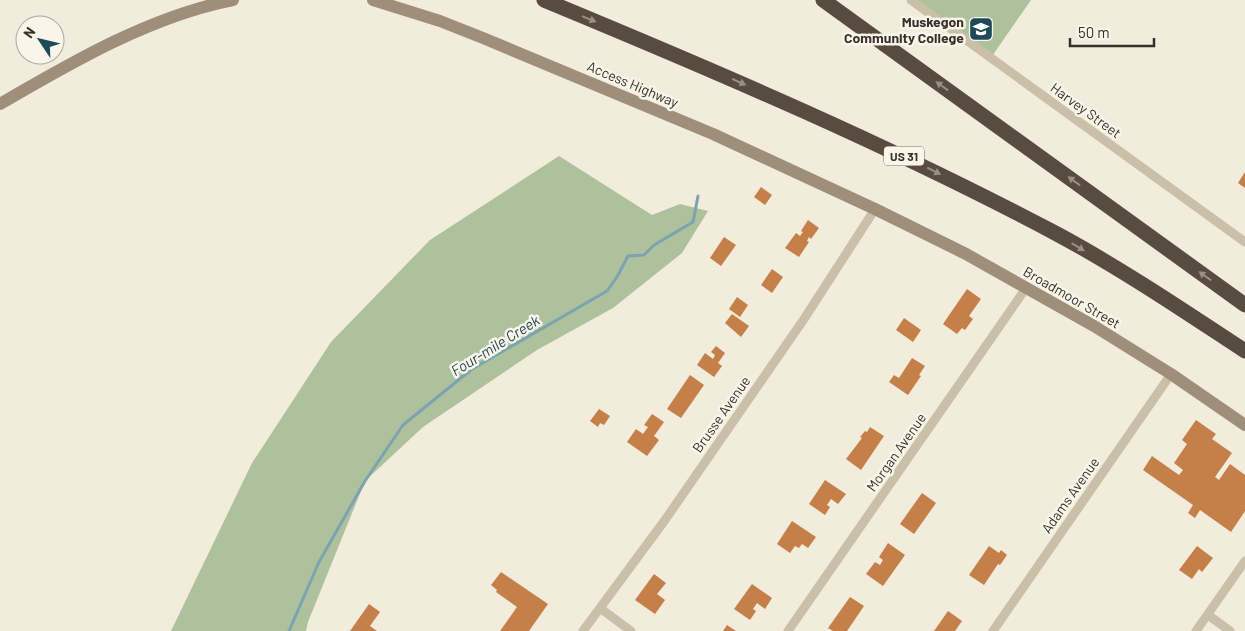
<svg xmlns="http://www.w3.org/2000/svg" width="1245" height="631" viewBox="0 0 1245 631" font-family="Barlow,sans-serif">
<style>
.green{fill:#aec19d}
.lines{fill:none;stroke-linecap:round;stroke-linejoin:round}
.stream{stroke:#7ca3af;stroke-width:3}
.building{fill:#c57f48}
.street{stroke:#cabfa9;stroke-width:9}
.secondary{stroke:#9e8e7a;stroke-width:12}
.highway{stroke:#584c40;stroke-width:15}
.oneway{fill:#999084}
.labels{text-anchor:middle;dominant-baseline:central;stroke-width:5;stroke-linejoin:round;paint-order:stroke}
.shield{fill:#faf5e9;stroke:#726b63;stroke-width:1}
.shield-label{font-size:12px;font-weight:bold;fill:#373029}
.poi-label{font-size:14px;font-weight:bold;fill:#373029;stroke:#faf5e9;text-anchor:end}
.street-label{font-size:14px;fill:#373029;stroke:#faf5e9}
.water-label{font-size:15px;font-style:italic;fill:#1e4958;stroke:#faf5e9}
</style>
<rect width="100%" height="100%" fill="#f2ecdd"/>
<!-- green -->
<g class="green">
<path d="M913 0H1031L990 59Z"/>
<path d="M559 156 652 215 680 204 708 211 682 253 613 308 537 350 423 427 365 481 308 622 306 631H171L252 463 331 342 430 240Z"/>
</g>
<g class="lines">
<!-- stream -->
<path class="stream" d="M289 631 319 562 365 481 403 425 472 369 607 291 617 277 628 256 644 255 654 245 693 222 698 196"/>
</g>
<!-- building -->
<g class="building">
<path d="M1245 172V188L1238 183Z"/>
<path d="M761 187 772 195 765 205 754 197Z"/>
<path d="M808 220 819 228 811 239 809 237 807 241 809 242 799 257 785 248 796 233 800 236 803 232 801 231Z"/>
<path d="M724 237 736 245 721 266 710 258Z"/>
<path d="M772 269 783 277 772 293 761 285Z"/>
<path d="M967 289 981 299 969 316 973 319 965 330 962 328 957 334 943 324Z"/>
<path d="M737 297 748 305 740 317 729 309Z"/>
<path d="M732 314 749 326 741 337 725 323Z"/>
<path d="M904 318 921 330 913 342 896 330Z"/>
<path d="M716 346 725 353 718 363 722 366 714 377 697 365 705 353 713 359 715 355 711 352Z"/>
<path d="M912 358 925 366 919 375 921 376 908 395 889 382 894 375 899 378Z"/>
<path d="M690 375 704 385 681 418 667 409Z"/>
<path d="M599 409 610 416 604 425 600 423 598 427 590 421Z"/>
<path d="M652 414 664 422 654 436 659 440 647 456 627 442 636 429 643 434 648 427 644 425Z"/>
<path d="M1196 420 1216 434 1212 439 1232 453 1215 477 1219 480 1230 464 1245 475V511L1231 532 1200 510 1195 518 1188 513 1193 505 1143 470 1152 456 1179 475 1183 470 1174 463 1187 444 1182 440Z"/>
<path d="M870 427 884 436 861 470 846 459 862 438 860 437 865 431 867 432Z"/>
<path d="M825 480 846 494 838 504 831 499 827 505 830 507 825 515 809 504Z"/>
<path d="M922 493 936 503 914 534 900 524Z"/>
<path d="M792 521 816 537 808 548 802 544 799 548 795 546 790 553 777 544Z"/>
<path d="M888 543 905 555 883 586 866 574 875 562 880 565 883 560 879 557Z"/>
<path d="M989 546 999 553 1001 550 1007 555 1000 565 998 564 984 585 969 575Z"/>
<path d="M1197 546 1213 558 1202 572 1199 569 1192 579 1179 570Z"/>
<path d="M501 572 548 604 529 631H500L517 607 496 592 497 590 491 585Z"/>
<path d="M654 574 666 583 657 594 665 600 655 614 635 600Z"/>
<path d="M752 584 772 598 765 609 757 603 753 609 756 611 750 620 734 609Z"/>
<path d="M850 597 864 606 847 631H833L828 628Z"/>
<path d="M369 604 380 612 370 626 377 631H350Z"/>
<path d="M948 611 962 621 955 631H934Z"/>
<path d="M727 625 736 631H723Z"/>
</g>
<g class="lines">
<!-- street -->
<g class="street">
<path d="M911 0 1245 242"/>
<path d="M600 608 631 631"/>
<path d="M1208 615 1230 631"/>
<path d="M583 631 665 520 804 319 875 209"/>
<path d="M788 631 1026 288"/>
<path d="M993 631 1171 374"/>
<path d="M1196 631 1245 561"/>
</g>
<!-- secondary -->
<g class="secondary">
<path d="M373 0 440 21 483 38 713 134 875 209 966 254 1094 326 1171 374 1245 425"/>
<path d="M0 104C72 62 151 16 233 0"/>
</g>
<!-- highway -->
<g class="highway">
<path d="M544 0C718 72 891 146 1057 234 1122 269 1184 311 1245 351"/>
<path d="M823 0 1245 305"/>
</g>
</g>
<!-- one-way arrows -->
<defs><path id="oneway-solid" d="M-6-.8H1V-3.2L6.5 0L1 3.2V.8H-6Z" transform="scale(1.25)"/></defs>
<g class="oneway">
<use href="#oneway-solid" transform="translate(589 19) rotate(22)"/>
<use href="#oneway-solid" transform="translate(739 82) rotate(24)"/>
<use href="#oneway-solid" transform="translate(942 86) rotate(-144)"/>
<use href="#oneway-solid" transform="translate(934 171) rotate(27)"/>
<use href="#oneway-solid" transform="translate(1074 181) rotate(-144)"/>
<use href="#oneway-solid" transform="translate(1078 247) rotate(31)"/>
<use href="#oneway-solid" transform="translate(1205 276) rotate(-144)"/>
</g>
<!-- icons -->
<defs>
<symbol id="university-square" viewBox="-11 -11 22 22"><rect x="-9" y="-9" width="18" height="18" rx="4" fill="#1e4958" stroke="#faf5e9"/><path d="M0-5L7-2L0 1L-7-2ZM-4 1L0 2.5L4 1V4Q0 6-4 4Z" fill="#fff"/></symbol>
</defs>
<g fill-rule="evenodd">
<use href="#university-square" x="967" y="15" width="28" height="28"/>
</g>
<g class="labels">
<!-- shield labels -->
<rect class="shield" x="884" y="146.5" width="40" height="19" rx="4"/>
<g class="shield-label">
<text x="904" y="156">US 31</text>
</g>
<!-- poi labels -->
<g class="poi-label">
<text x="964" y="21">Muskegon<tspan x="964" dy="16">Community College</tspan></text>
</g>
<!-- street labels -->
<g class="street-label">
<text transform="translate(633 84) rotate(23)">Access Highway</text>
<text transform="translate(1086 110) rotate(36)">Harvey Street</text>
<text transform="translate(1072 297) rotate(30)">Broadmoor Street</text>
<text transform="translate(721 414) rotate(-55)">Brusse Avenue</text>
<text transform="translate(896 452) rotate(-55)">Morgan Avenue</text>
<text transform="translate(1070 495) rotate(-55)">Adams Avenue</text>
</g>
<!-- water labels -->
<g class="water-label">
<text transform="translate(495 345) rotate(-32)">Four-mile Creek</text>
</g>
</g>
<!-- north arrow -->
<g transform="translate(40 40) rotate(305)"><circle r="24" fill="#faf5e9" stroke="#aca69c"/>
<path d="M0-4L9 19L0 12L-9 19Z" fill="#1e4958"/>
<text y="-8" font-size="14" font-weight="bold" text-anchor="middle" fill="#373029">N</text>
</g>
<!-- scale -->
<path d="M1070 38v8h84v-8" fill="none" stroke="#373029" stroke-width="2.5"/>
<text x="1078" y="38" font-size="15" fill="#373029" stroke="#faf5e9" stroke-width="4" paint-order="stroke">50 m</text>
</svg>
